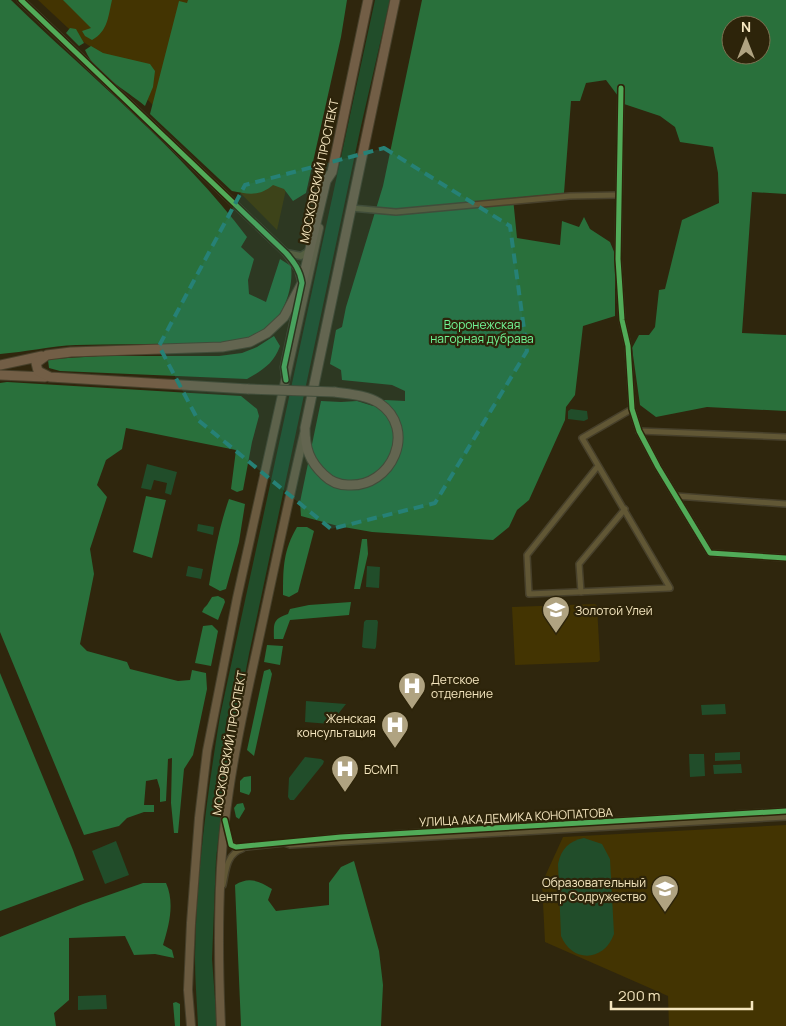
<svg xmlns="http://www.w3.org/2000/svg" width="786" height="1026" viewBox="0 0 786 1026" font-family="Manrope,sans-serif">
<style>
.built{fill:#433402}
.green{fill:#214d2a}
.forest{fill:#29703b;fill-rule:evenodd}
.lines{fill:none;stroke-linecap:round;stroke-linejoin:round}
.minor-casing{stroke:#47402b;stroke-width:8}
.tertiary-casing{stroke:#47402b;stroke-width:9}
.primary-casing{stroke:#47402b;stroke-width:10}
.trunk-casing{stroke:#47402b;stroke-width:11}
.minor{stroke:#615735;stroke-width:5}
.tertiary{stroke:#615735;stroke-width:6}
.primary{stroke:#6b5b40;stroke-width:8}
.trunk{stroke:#725e46;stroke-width:9}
.trunk-bridge-casing{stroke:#47402b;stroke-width:11;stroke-linecap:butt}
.trunk-bridge{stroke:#725e46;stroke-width:9}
.cycleway-casing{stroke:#2d240a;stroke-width:8}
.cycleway{stroke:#51ab58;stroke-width:5}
.marked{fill:#268176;fill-opacity:0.2;stroke:#268176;stroke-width:4;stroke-dasharray:10 6;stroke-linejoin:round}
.labels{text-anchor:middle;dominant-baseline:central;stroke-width:4.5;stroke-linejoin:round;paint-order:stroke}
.street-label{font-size:12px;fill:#f5e6bf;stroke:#2d240a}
.park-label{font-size:12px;fill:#71f795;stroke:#2d240a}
.poi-label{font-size:12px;fill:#f5e6bf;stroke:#2d240a;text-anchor:start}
</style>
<rect width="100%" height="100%" fill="#2f260d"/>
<!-- built -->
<g class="built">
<path d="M38 0H328L277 230 151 103 94 49 82 41Z"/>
<path d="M595 604 597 606 600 660 598 662 515 665 512 607Z"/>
<path d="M786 825V1026H669L668 996 545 942 542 883 563 837Z"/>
</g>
<!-- green -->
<g class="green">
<path d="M375 0H390L361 126 249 654 225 781 216 859 212 959 217 1026H198C197 1003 195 980 195 958 196 877 207 796 220 716Z"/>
<path d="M571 409 587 411 588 419 584 421 568 419V411Z"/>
<path d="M147 464 177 472 171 495 165 493 167 483 154 480 151 490 141 488Z"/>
<path d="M198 524 214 527 213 535 197 531Z"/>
<path d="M188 566 203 569 201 579 186 576Z"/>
<path d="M367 566 380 567 379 588 366 587Z"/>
<path d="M366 620H377L378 622 376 647 375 649 364 648 362 647 364 622Z"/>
<path d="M306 701 346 704 330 724 305 722Z"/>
<path d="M725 704 726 714 702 715 701 705Z"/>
<path d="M740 752V760L715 761V753Z"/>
<path d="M689 754H704L705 776 690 777Z"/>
<path d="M305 757 321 759 324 761 323 764 294 800H290L288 797 289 778Z"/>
<path d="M741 764 742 773 714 774 713 765Z"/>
<path d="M584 838 602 844 610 859 614 934C604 962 572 963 561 936L558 864C561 849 569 841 584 838Z"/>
<path d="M116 841 129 875 105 884 92 851Z"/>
<path d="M106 995 107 1009 78 1010V996Z"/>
</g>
<!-- forest -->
<g class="forest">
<path d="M0 0H11C89 76 182 150 247 237L241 247 254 259 248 280 249 294 266 302 280 259 291 266C294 290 282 322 259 334 235 345 205 344 179 344 145 344 110 344 76 345 51 346 25 352 0 354Z"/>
<path d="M63 0H112C108 17 108 31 92 40L85 36 82 31 91 28Z"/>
<path d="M188 0H347L341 37 306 193 293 201 284 189 273 185C259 197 248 194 232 191L150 114 179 1 187 3Z"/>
<path d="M422 0H786V194L752 192 742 333 786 335V411L707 407 656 417 640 405 632 348 639 335H649L655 327 659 290 665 289 682 220 719 203 718 173 713 147 680 142 675 127 660 116 624 104 606 80 586 83 580 101H571L564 193 513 198 517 238 560 245 562 221 579 227 584 217 590 229 610 242 615 254V316L583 326 575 395 566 407 565 420 529 500 517 510 509 527 493 540 372 532 338 526 301 516 300 502 321 401 341 402 357 401 373 406 385 400 405 401V391L392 385 342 380 341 370 330 364 336 330 342 327 346 307 383 186ZM731 25H761V55H731Z"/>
<path d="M70 28 76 29 84 43 79 46 66 33Z"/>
<path d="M91 46 103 53 150 64 155 71 153 87 145 106C125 89 96 75 85 50Z"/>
<path d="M274 336 280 346C274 363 263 370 247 379L60 371 49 368 48 360 53 359 99 356H219L242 353 257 347Z"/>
<path d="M7 382 241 396 257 409 259 416 252 442 243 490 237 492 231 489 236 450 126 428 122 449 106 460 97 485 107 497 90 549 94 574 80 644 87 651 127 662 130 669 178 681 190 680 192 670 206 673 207 689 193 755 184 769 178 833H174L171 803 172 758 168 759 166 801 160 802V789L157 779 146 781 144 805H154V812H144L127 818 119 826 84 835 0 632V383Z"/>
<path d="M146 496 166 500 152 558 133 552Z"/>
<path d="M229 499 245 504 239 542 226 589 220 591 209 585C214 556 219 527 229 499Z"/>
<path d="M297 527H307L314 531 298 592 289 597 283 595C283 568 283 551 297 527Z"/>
<path d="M362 539H367L368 554 360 589H354Z"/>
<path d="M218 596 224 599 225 602 218 620 202 612 204 608 207 605 212 597Z"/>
<path d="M351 602 349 615 290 620 283 639H274C274 624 272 619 288 614L290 609 309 605Z"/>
<path d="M212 625 218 631 211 666 195 663 203 626Z"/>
<path d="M267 645 283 646 280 665 264 662Z"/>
<path d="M270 669 272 674 254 756 247 750 264 671Z"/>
<path d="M0 673 73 850 84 880 0 911Z"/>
<path d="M251 776V791L249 795 240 792V781L244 777Z"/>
<path d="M243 803 245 809 239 819 236 817 234 808 237 804Z"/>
<path d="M354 861 379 951 383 985 381 1026H241L235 885C249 876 259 881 272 889L268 900 276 911 329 905V883L341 867Z"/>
<path d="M143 883H166C175 903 169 925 163 945L172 950 174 958 155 954 134 955 125 936 69 938V1000L54 1013 56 1026H0V937L83 904Z"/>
<path d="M176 1002 180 1004V1026H175L173 1003Z"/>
</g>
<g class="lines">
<defs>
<g id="minor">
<path d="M621 88 618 259 622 320 628 346 632 409 639 431 658 467 710 553 786 558"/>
<path d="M351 208 396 212 570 196 619 195"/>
<path d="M639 431 786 437"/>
<path d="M598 466 527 555 529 594 670 588 582 438 632 409"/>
<path d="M676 496 786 504"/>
<path d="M581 592 579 564 625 509"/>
<path d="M226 828 231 845 236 847H247L341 837 786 811"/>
<path d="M284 843 290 845 786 817"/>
<path d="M223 885C226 872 226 854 242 849"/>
</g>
<g id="tertiary">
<path d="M21 0 286 253 298 269 301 280"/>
<path d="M286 253 301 256 309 251"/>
<path d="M285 376 284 367 300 290"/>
</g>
<g id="primary">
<path d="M191 1026 188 990 191 923 199 818 207 751 237 598 319 228"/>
<path d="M221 1026C218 958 217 889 225 821 232 759 246 699 259 639 274 570 288 502 304 434"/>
</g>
<g id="trunk">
<path d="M0 365 42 356"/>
<path d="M0 375 45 377"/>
<path d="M248 389 50 377 38 371 36 363 47 355 71 352 222 347 250 342 267 333 284 317 302 283 326 181 332 172 368 0"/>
<path d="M335 392C349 394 367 395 379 403 418 429 392 488 348 485 338 485 331 482 324 475 309 461 305 448 305 428L395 0"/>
</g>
</defs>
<!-- minor casing -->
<use href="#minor" class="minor-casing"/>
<!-- tertiary casing -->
<use href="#tertiary" class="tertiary-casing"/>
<!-- primary casing -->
<use href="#primary" class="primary-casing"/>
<!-- trunk casing -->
<use href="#trunk" class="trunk-casing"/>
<!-- minor -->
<use href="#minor" class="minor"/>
<!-- tertiary -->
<use href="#tertiary" class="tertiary"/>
<!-- primary -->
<use href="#primary" class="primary"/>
<!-- trunk -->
<use href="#trunk" class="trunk"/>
<defs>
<path id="trunk-bridge" d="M248 389 335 392"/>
</defs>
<!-- trunk-bridge casing -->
<use href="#trunk-bridge" class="trunk-bridge-casing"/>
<!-- trunk-bridge -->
<use href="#trunk-bridge" class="trunk-bridge"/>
<defs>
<g id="cycleway">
<path d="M21 0 286 253C294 262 300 270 302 283L284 367 286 380"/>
<path d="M621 88 618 259 622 320 628 346 632 409 639 431 658 467 710 553 786 558"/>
<path d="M225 820 231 845 236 847 341 837 786 811"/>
</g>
</defs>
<!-- cycleway casing -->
<use href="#cycleway" class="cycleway-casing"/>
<!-- cycleway -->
<use href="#cycleway" class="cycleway"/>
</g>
<!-- marked area -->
<path class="marked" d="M384 148 510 226 527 351 435 503 331 529 198 420 159 346 245 185Z"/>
<!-- icons -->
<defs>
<symbol id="school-pin" viewBox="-11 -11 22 30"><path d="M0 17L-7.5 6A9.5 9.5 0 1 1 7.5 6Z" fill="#b0a381" stroke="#2d240a"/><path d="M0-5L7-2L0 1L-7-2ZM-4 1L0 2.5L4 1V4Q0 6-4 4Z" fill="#fff"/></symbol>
<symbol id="hospital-pin" viewBox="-11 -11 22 30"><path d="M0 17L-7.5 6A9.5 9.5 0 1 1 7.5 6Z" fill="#b0a381" stroke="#2d240a"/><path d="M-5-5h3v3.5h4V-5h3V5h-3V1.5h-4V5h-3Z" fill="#fff"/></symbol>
</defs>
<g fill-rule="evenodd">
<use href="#school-pin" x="540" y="594" width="32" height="43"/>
<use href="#hospital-pin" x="396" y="670" width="32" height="43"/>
<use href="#hospital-pin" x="379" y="709" width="32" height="43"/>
<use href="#hospital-pin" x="329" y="753" width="32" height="43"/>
<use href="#school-pin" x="649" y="873" width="32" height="43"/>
</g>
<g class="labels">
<!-- street labels -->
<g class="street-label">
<text transform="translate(319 171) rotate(-78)">МОСКОВСКИЙ ПРОСПЕКТ</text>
<text transform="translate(229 743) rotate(-80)">МОСКОВСКИЙ ПРОСПЕКТ</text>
<text transform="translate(516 817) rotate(-3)">УЛИЦА АКАДЕМИКА КОНОПАТОВА</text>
</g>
<!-- park labels -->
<g class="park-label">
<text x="482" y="324">Воронежская<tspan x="482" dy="14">нагорная дубрава</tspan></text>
</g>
<!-- poi labels -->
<g class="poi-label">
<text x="575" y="610">Золотой Улей</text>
<text x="431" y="679">Детское<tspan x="431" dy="14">отделение</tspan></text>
<text x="376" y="718" text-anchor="end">Женская<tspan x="376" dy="14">консультация</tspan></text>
<text x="364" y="769">БСМП</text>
<text x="646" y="882" text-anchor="end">Образовательный<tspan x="646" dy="14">центр Содружество</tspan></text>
</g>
</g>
<!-- north arrow -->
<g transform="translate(746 40)"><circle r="24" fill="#2d240a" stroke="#7d7252"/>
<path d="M0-4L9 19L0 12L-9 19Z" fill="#b0a381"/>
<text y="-8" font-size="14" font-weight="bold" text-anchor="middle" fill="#f5e6bf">N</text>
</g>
<!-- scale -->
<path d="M611 1001v8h141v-8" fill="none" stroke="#f5e6bf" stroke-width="2.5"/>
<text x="618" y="1001" font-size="15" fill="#f5e6bf" stroke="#2d240a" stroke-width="4" paint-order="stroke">200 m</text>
</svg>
